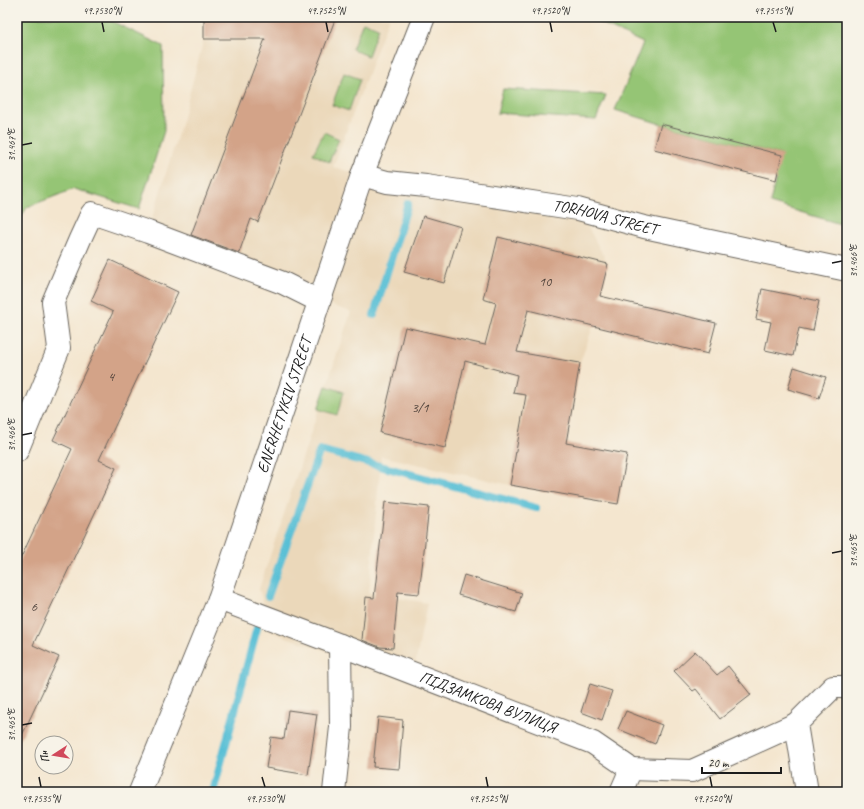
<svg xmlns="http://www.w3.org/2000/svg" width="864" height="809" viewBox="0 0 864 809" font-family="Caveat,sans-serif">
<style>
.built{fill:#ebd8ba}
.green{fill:#95c575;stroke:#587048}
.lines{fill:none;stroke-linecap:round;stroke-linejoin:round}
.stream{stroke:#58bfd5;stroke-width:8}
.building{fill:#d3a388}
.minor-casing{stroke:#68635b;stroke-width:24}
.major-casing{stroke:#68635b;stroke-width:24}
.minor{stroke:#fff;stroke-width:22}
.major{stroke:#fff;stroke-width:22}
.ticks{fill:none;stroke:#1c1c1c;stroke-width:1.5}
.labels{text-anchor:middle;dominant-baseline:central;stroke-width:3;stroke-linejoin:round;paint-order:stroke}
.number-label{font-size:14px;fill:#4a3e37}
.street-label{font-size:16px;fill:#1c1c1c;stroke:#f7f3e8}
.neatline{fill:none;stroke:#1c1c1c;stroke-width:1.5}
.ticks-label{font-size:10px;text-anchor:middle;fill:#1c1c1c}
</style>
<rect width="100%" height="100%" fill="#f7f3e8"/>
<filter id="ink" filterUnits="userSpaceOnUse"><feTurbulence type="fractalNoise" baseFrequency=".025" numOctaves="2"/><feDisplacementMap in="SourceGraphic" scale="8" xChannelSelector="R" yChannelSelector="G"/><feConvolveMatrix kernelMatrix="1 2 1 2 8 2 1 2 1" color-interpolation-filters="sRGB"/></filter>
<filter id="wash" filterUnits="userSpaceOnUse"><feTurbulence type="fractalNoise" baseFrequency=".012" numOctaves="4" result="noise"/><feDisplacementMap in="SourceGraphic" scale="16" xChannelSelector="R" yChannelSelector="G"/><feGaussianBlur stdDeviation="0.9" result="paint"/><feColorMatrix in="noise" values="0 0 0 0 0 0 0 0 0 0 0 0 0 0 0 0 0 1.4 0 .05"/><feComposite in="paint" operator="in"/></filter>
<g filter="url(#wash)">
<rect width="100%" height="100%" fill="#f4e6cf"/>
<!-- built -->
<path class="built" d="M204 17H389L333 167 362 175 578 209 608 264 593 326 580 363 557 493 510 485 381 456 369 593 427 603 412 681 272 632 259 589 351 312 319 301 148 232 184 114 204 39Z"/>
<!-- green -->
<g class="green">
<path d="M17 17H103L163 46 164 131 139 209 74 189 27 207 17 225Z"/>
<path d="M588 17H847V226L770 203 781 155 661 124 615 110 643 43Z"/>
<path d="M363 22 378 28 368 56 352 49Z"/>
<path d="M344 73 360 79 349 111 332 105Z"/>
<path d="M503 89 606 95 596 120 497 113Z"/>
<path d="M324 132 339 139 329 162 313 154Z"/>
<path d="M326 386 344 392 337 415 318 409Z"/>
</g>
<g class="lines">
<!-- stream -->
<g class="stream">
<path d="M374 315 408 203"/>
<path d="M268 596 320 450 536 508"/>
<path d="M213 792 257 628"/>
</g>
</g>
<g id="blocks">
<!-- building -->
<g class="building">
<path d="M204 17H336L258 222 251 219 239 253 191 235 265 39H204Z"/>
<path d="M661 124 782 155 776 180 654 149Z"/>
<path d="M423 216 461 227 444 283 404 272Z"/>
<path d="M498 237 608 264 600 296 716 323 708 354 528 310 517 352 580 363 566 443 627 454 618 504 510 485 526 395 513 393 517 375 465 361 445 448 380 433 405 327 485 345 496 303 483 299Z"/>
<path d="M110 260 178 292 99 460 116 468 33 645 59 657 17 746V566L72 449 53 440 113 312 91 301Z"/>
<path d="M762 289 819 301 813 331 799 328 793 356 765 350 771 322 756 319Z"/>
<path d="M794 367 826 377 819 398 788 389Z"/>
<path d="M385 502 429 507 419 594 398 592 393 648 380 647 362 640 366 597 374 598Z"/>
<path d="M464 575 522 593 516 612 458 595Z"/>
<path d="M695 651 717 675 728 666 751 695 720 719 696 689 693 691 674 671Z"/>
<path d="M590 684 612 691 602 720 581 712Z"/>
<path d="M288 710 317 714 308 775 266 768 271 737 284 739Z"/>
<path d="M626 711 662 725 655 744 618 729Z"/>
<path d="M378 717 403 720 399 769 373 767Z"/>
</g>
</g>
</g>
<g filter="url(#ink)">
<use href="#blocks" fill-opacity="0" stroke="#68635b" stroke-width="1"/>
<g class="lines">
<defs>
<g id="minor">
<path id="s1" d="M362 175 387 182 426 186 578 209 644 227 847 270"/>
<path d="M17 451 59 348 53 302 80 239 92 213 148 232 283 283 319 301"/>
<path id="s2" d="M219 599 340 645 593 743 631 769"/>
<path d="M631 769 692 771 796 724"/>
<path d="M334 792 341 727 340 645"/>
<path d="M621 792 631 769"/>
<path d="M807 792 796 724 833 687H847"/>
</g>
<g id="major">
<path id="s3" d="M140 792 219 599 362 175 424 17"/>
</g>
</defs>
<!-- minor casing -->
<use href="#minor" class="minor-casing"/>
<!-- major casing -->
<use href="#major" class="major-casing"/>
<!-- minor -->
<use href="#minor" class="minor"/>
<!-- major -->
<use href="#major" class="major"/>
</g>
</g>
<!-- ticks -->
<path class="ticks" d="M102 22 104 32M326 22 328 32M550 22 552 32M773 22 776 32M22 145 32 143M832 263 842 261M22 435 32 433M832 553 842 551M22 725 32 723M39 777 41 787M262 777 265 787M486 777 488 787M710 777 712 787"/>
<g class="labels">
<!-- number labels -->
<g class="number-label">
<text x="545" y="281">10</text>
<text x="111" y="376">4</text>
<text x="420" y="407">3/1</text>
<text x="34" y="606">6</text>
</g>
<!-- street labels -->
<g class="street-label">
<text stroke="none"><textPath href="#s1" startOffset="247">TORHOVA STREET</textPath></text>
<text stroke="none"><textPath href="#s3" startOffset="413">ENERHETYKIV STREET</textPath></text>
<text stroke="none"><textPath href="#s2" startOffset="288">ПІДЗАМКОВА ВУЛИЦЯ</textPath></text>
</g>
</g>
<!-- margin -->
<rect width="864" height="809" fill="none" stroke="#f7f3e8" stroke-width="44"/>
<!-- north arrow -->
<g transform="translate(54 755) rotate(258)"><circle r="19" fill="#f7f3e8" stroke="#9f9d96"/>
<path d="M0-3L7 15L0 10L-7 15Z" fill="#d1495b"/>
<text y="-6" font-size="11" font-weight="bold" text-anchor="middle" fill="#1c1c1c">Пн</text>
</g>
<!-- scale -->
<path d="M702 767v6h79v-6" fill="none" stroke="#1c1c1c" stroke-width="2"/>
<text x="708" y="767" font-size="12" fill="#1c1c1c" stroke="#f7f3e8" stroke-width="3" paint-order="stroke">20 m</text>
<rect x="22" y="22" width="820" height="765" class="neatline"/>
<g class="ticks-label">
<text x="102" y="14">49.7530°N</text>
<text x="326" y="14">49.7525°N</text>
<text x="550" y="14">49.7520°N</text>
<text x="773" y="14">49.7515°N</text>
<text transform="translate(11 145) rotate(-90)" y="4">31.467°E</text>
<text transform="translate(853 261) rotate(-90)" y="4">31.466°E</text>
<text transform="translate(11 435) rotate(-90)" y="4">31.466°E</text>
<text transform="translate(853 551) rotate(-90)" y="4">31.465°E</text>
<text transform="translate(11 725) rotate(-90)" y="4">31.465°E</text>
<text x="41" y="802">49.7535°N</text>
<text x="265" y="802">49.7530°N</text>
<text x="488" y="802">49.7525°N</text>
<text x="712" y="802">49.7520°N</text>
</g>
</svg>
